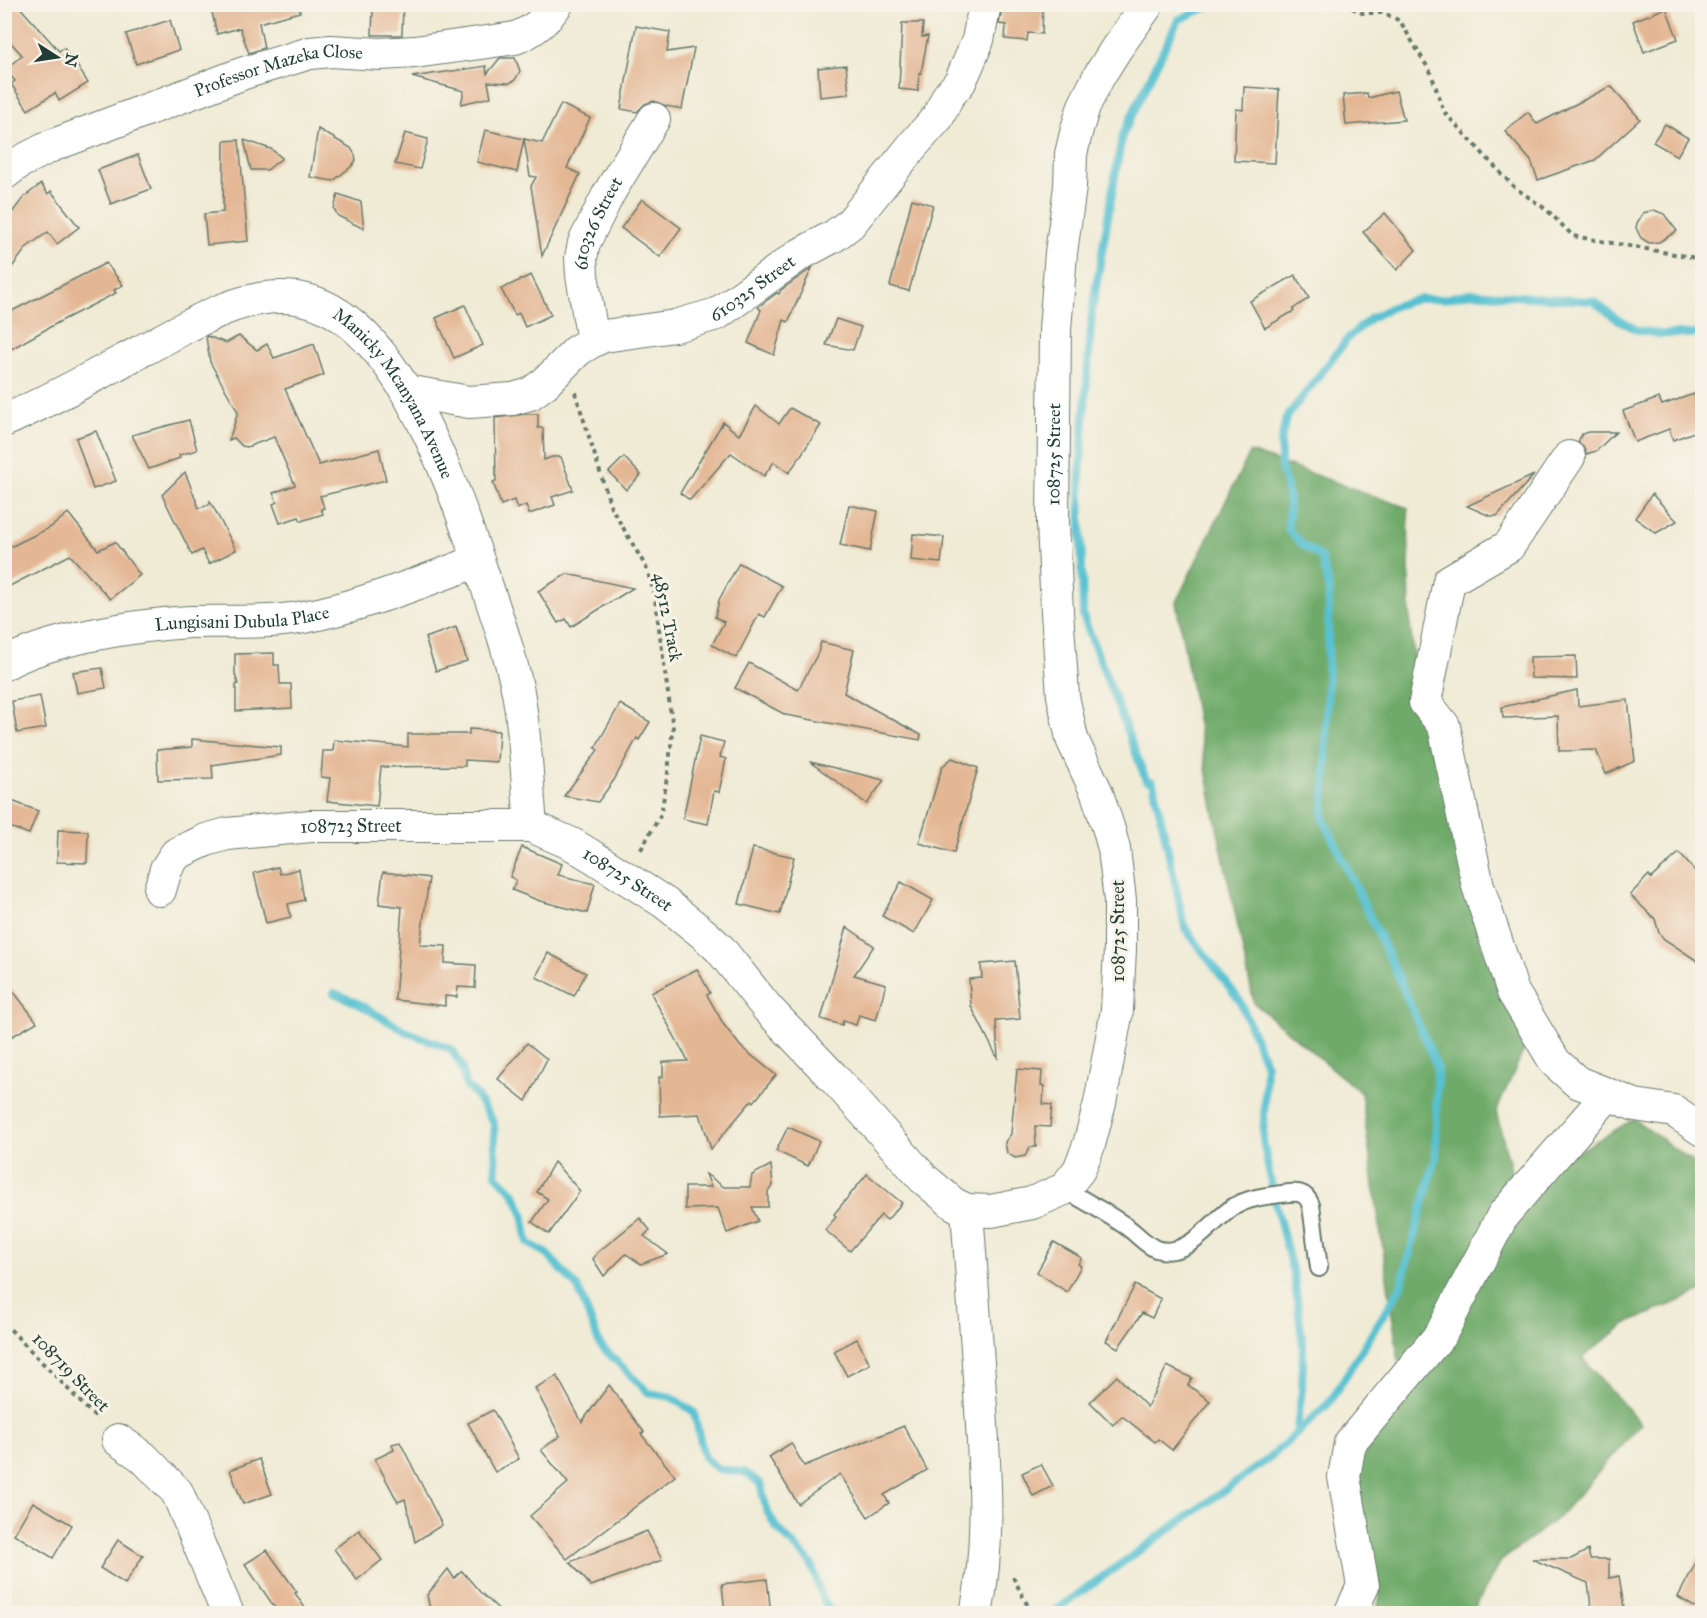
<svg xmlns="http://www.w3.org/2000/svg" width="1707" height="1618" viewBox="0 0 1707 1618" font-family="'IM FELL Great Primer',serif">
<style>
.forest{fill:#6faa6a;stroke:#47744f;stroke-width:1.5}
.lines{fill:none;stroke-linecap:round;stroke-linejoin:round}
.stream{stroke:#56c1d1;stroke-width:8}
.building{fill:#e4b794}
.lane-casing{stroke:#687a6c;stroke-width:20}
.street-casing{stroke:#687a6c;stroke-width:34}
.path{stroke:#687a6c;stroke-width:4;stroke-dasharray:4.5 4.5;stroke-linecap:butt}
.lane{stroke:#fff;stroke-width:16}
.street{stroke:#fff;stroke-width:32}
.labels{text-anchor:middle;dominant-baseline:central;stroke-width:6;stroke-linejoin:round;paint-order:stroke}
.street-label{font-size:18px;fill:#1f3d34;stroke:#f7f3e8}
</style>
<rect width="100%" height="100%" fill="#f7f3e8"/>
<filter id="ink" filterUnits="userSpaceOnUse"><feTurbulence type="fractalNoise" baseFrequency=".0167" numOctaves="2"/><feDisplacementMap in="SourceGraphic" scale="12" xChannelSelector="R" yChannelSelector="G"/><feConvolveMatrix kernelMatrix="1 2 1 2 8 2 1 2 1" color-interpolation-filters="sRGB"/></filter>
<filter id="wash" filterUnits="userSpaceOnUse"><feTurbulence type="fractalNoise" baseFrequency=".008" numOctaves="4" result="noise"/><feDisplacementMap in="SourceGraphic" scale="24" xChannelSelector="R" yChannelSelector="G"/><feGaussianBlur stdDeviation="1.35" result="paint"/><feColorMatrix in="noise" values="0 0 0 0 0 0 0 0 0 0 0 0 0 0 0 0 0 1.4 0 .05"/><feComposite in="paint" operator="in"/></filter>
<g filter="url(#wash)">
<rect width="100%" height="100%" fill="#f0ebd5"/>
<!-- forest -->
<path class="forest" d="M1250 452 1408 508 1410 625 1423 725 1450 802 1482 946 1526 1045 1496 1112 1513 1177 1576 1153 1634 1119 1694 1163 1702 1171V1291L1626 1324 1582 1358 1641 1424 1560 1516 1500 1562 1472 1613H1376L1380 1596 1370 1556 1351 1452 1402 1385 1361 1093 1254 1003 1214 813 1176 602Z"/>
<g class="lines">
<!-- stream -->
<g class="stream">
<path d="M334 993 357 1003 407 1032 451 1049 461 1065 466 1086 476 1095 494 1123 496 1175 514 1193 523 1213 528 1243 546 1253 578 1288 600 1345 649 1393 671 1397 694 1412 704 1457 718 1469 744 1472 760 1483 767 1511 776 1527 811 1563 823 1600 833 1614"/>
<path d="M1296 1434 1329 1403 1400 1288 1436 1157 1437 1067 1397 974 1323 818 1326 771 1329 590 1321 557 1303 545 1288 530 1289 498 1281 467V441L1286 418 1350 336 1371 318 1394 306 1418 299H1444L1470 293 1593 301 1614 317 1637 330 1659 334H1702"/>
<path d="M1050 1614 1267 1460 1296 1434 1302 1390 1303 1346 1294 1277 1273 1194 1263 1140 1266 1065 1240 1001 1185 928 1153 782 1146 780 1083 616 1080 476 1092 310 1122 136 1178 20 1213 4"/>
</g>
</g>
<g id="blocks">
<!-- building -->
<g class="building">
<path d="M17 4 59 51 64 48 71 60 73 59 88 83 59 101 55 93 28 110 11 84 15 81 5 70 22 55 4 35V16Z"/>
<path d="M210 4H299L300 12 259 23 264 48 249 53 240 28 217 34Z"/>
<path d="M382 4H403L402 35H372L373 8H382Z"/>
<path d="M1003 4H1043L1042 34 1028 33 1027 41 1005 39 1006 25 999 24Z"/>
<path d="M1666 8 1678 39 1644 52 1633 21Z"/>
<path d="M170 20 179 50 136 64 126 34Z"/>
<path d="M902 23H923L922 37 928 36 921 73 919 74 918 91 899 89Z"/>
<path d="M636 26 670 32 667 52 694 48 682 109 666 106 654 101 645 104 637 112 621 109Z"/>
<path d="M500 58H515L520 71 515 80 510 83 488 82 491 97 461 104 464 91 412 77 486 66 487 74Z"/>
<path d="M846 65 849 94 820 97 818 68Z"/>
<path d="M1611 86 1640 119 1595 160 1538 180 1531 161 1505 131 1528 112 1537 124Z"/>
<path d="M1244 87 1279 89 1275 163 1234 161 1236 109 1243 110Z"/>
<path d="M1396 91 1404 120 1346 125 1343 95 1367 93 1368 98Z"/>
<path d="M561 104 590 118 567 168 580 174 542 256 531 186 536 177 530 176 524 139 542 143Z"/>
<path d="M1665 124 1688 138 1677 156 1653 142Z"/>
<path d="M318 129 351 148 355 155 356 160 352 166 333 181 310 177Z"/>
<path d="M485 130 524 139 517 172 477 162Z"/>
<path d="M405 133 428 139 420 169 395 164Z"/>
<path d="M239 140 248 241 207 245 204 214 223 212 224 141Z"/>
<path d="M244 140 271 149 282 158 267 170H251Z"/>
<path d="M138 155 151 189 111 204 98 170Z"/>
<path d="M41 184 48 194 51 191 79 227 57 244 48 232 27 247 4 278V223L24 197Z"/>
<path d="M338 194 361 202 364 229 338 216 334 209Z"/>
<path d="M642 199 681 228 660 257 621 228Z"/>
<path d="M912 199 933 205 909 291 890 286Z"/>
<path d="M1654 210 1664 214 1677 231 1659 242 1649 243 1641 238 1636 228 1637 223 1643 213Z"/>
<path d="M1385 213 1416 250 1397 270 1363 232Z"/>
<path d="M106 263 123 285 114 290 116 293 59 322 4 353V315Z"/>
<path d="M812 268 788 322 784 320 774 355 748 343 761 310 758 307 777 293 779 294 781 290Z"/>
<path d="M531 275 551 315 525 327 519 313 515 315 501 289Z"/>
<path d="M1295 275 1309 298 1293 309 1294 311 1265 328 1250 301Z"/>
<path d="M465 305 483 345 454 358 436 318Z"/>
<path d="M836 319 861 327 853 350 826 345Z"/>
<path d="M207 336 226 343 239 336 257 350 267 344 274 358 314 344 324 375 285 389 319 465 379 449 386 480 320 496 324 508 321 509 323 514 301 521 299 517 280 523 273 504 277 502 273 493 295 485 274 437 247 447 242 446 234 438 229 440 238 412 210 362 206 337Z"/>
<path d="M1694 394 1702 418V429L1673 440 1669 429 1635 442 1623 411 1659 398 1662 405Z"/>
<path d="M756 406 779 424 790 408 821 425 789 473 774 462 764 476 731 453 690 500 680 493 723 422 739 435Z"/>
<path d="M525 414H538V428H543L544 460 552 457H561L573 490 552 497 555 505 529 514 526 505 517 509 514 500 501 505 493 482 496 481 495 418Z"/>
<path d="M189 420 197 450 179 455 180 458 149 469 132 435Z"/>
<path d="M96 431 116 481 93 489 76 438Z"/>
<path d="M1588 432H1616L1596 451 1586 454 1585 449 1578 442 1582 434Z"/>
<path d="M624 457 641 475 626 490 609 472Z"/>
<path d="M185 472 199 508 209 505 210 501 236 550 209 564 202 550 192 555 162 495Z"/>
<path d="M1534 475 1497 516H1490L1467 506Z"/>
<path d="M1652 494 1677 521 1656 533 1635 518Z"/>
<path d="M849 505 878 511 870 551 840 545Z"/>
<path d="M68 513 98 550 115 542 140 575 110 599 70 555 4 589V550L51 527Z"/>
<path d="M913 534 944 537 941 563 911 560Z"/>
<path d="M739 563 782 586 765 617 759 614 736 658 712 645 724 622 715 617 719 600Z"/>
<path d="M567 574 633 588 571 627 566 619 558 623 538 591Z"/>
<path d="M456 627 467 661 436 671 425 638Z"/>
<path d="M821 642 854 650 844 693 921 735 920 740 786 715 735 688 749 663 798 690 818 653Z"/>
<path d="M274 653V665H279L280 684H291L292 708 236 711V685L238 684 235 674V654Z"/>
<path d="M1576 656 1577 679 1531 678 1530 657Z"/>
<path d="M102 668 106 688 77 693 73 672Z"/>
<path d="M1577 690 1578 706 1628 700 1635 761 1606 774 1596 750 1559 751 1558 716 1503 718 1502 707Z"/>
<path d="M40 696 46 728 17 733 12 701Z"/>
<path d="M620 704 650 722 639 740 637 738 614 780 598 802 564 796 598 750 595 748Z"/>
<path d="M469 729 499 731 497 762 465 760V766L381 767 377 806 327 801 330 778 321 777 323 751H333L334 740 408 747V734H469Z"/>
<path d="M700 736 724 742 720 757 726 759 719 792 714 791 708 824 683 819Z"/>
<path d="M192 739 281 747V755L212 765 213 779 158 780 157 750 192 747Z"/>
<path d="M952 758 978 768 954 853 919 843 942 767Z"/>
<path d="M810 762 884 780 867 804Z"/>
<path d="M4 798 38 811 29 834 4 825Z"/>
<path d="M58 830 88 831 87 863 57 862Z"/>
<path d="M522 847 562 864 558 875 595 884 587 913 540 901 512 890 516 880 510 877Z"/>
<path d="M753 848 794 857 780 914 739 904Z"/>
<path d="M1679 853 1702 879V964L1664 939 1659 933 1655 919 1630 895 1649 875 1651 878Z"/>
<path d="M278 867 280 874 299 869 304 900 288 904 291 917 266 923 254 873Z"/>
<path d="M383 872 429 878 420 945 446 946 445 963 476 965 475 988 458 987 457 997 445 996V1006L395 1000 402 907 379 904Z"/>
<path d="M901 882 933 900 914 934 882 916Z"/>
<path d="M847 927 874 946 854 975 886 984 876 1020 859 1015 856 1025 843 1021 842 1025 821 1019Z"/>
<path d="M548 953 586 973 574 996 536 977Z"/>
<path d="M1015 961 1020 1019 996 1021 998 1059 971 1006 969 979 982 978 981 964Z"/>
<path d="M697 969 710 993 707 995 724 1025 741 1047 776 1075 754 1102 752 1100 711 1149 700 1114 660 1116 659 1077 663 1078V1062L688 1061 651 993Z"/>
<path d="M4 979 37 1022 4 1041Z"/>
<path d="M527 1043 547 1059 526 1101 498 1079Z"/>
<path d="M1017 1069 1042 1071 1041 1086H1044L1043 1104 1052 1105 1050 1127 1035 1126 1036 1147H1030L1025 1156 1015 1158 1007 1153 1005 1142 1011 1134Z"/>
<path d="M788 1127 819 1141 808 1166 776 1151Z"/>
<path d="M554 1162 580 1191 549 1234 532 1222 548 1199 537 1192Z"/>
<path d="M771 1165 773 1186 768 1191V1207H752L758 1221 727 1233 718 1208 685 1209V1187H711L706 1174 724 1187H750L752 1175Z"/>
<path d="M867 1174 902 1203 887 1220 881 1215 850 1251 825 1230 836 1217 834 1214Z"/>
<path d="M640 1218 650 1230 644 1236 668 1254 641 1264 626 1254 604 1276 593 1259 597 1253Z"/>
<path d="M1054 1242 1082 1258 1078 1264 1081 1266 1067 1292 1037 1272Z"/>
<path d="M1135 1285 1161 1299 1152 1318 1142 1313 1118 1348 1106 1341Z"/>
<path d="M857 1339 870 1364 847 1376 834 1351Z"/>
<path d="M1167 1366 1192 1378 1188 1385 1210 1401 1172 1450 1158 1439 1155 1442 1122 1416 1113 1425 1090 1402 1117 1376 1147 1407Z"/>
<path d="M557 1376 582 1422 609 1385 644 1432 641 1434 675 1476 567 1559 530 1516 568 1483 541 1450 560 1436 535 1388Z"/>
<path d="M493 1410 519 1459 495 1472 468 1423Z"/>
<path d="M904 1426 927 1470 884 1495 889 1503 868 1517 840 1474 798 1504 769 1457 791 1443 804 1466Z"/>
<path d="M400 1442 442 1525 415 1542 405 1499 398 1502 375 1459 394 1450 392 1444Z"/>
<path d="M259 1459 272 1494 243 1504 230 1470Z"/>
<path d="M1041 1464 1053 1486 1033 1496 1022 1473Z"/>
<path d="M33 1502 72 1525 53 1558 14 1534Z"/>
<path d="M359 1530 382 1560 357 1580 334 1549Z"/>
<path d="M647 1531 662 1560 591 1586 570 1562Z"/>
<path d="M118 1540 143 1556 125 1584 100 1568Z"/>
<path d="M267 1550 297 1592 295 1593 309 1614H279L245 1564Z"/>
<path d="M1588 1550 1590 1559H1609V1578L1619 1576 1625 1614H1592L1588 1583 1532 1559H1571Z"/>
<path d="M1702 1551V1612L1678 1597Z"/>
<path d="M448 1569 454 1578 462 1571 480 1592 504 1614H431L427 1595Z"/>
<path d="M767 1579 771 1614H725L722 1584Z"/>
</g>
</g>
</g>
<g filter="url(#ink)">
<use href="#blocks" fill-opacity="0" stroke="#687a6c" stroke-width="1.5"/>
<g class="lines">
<defs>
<path id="lane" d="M1064 1189C1085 1201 1107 1213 1127 1227 1137 1234 1145 1244 1156 1249 1162 1251 1168 1251 1174 1250 1197 1245 1214 1220 1233 1207 1248 1198 1265 1196 1281 1194 1295 1192 1305 1190 1311 1205L1319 1268"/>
<g id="street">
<path id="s1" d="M4 174 20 162 51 146 244 73 310 53 331 51 380 54 415 52 515 38C534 31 545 21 557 4"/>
<path id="s2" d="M593 341 582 275 581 258 584 243 609 193 654 119"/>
<path id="s3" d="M406 391 469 402 513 399 530 394 545 383 578 350 593 341 604 336 675 326 717 314 799 255 834 236 850 224 914 144 938 117 948 96 960 82 968 64 978 40 985 4"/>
<path id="s4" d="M4 421C51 400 96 375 141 351 184 329 233 296 283 297 390 297 451 480 479 563 493 605 509 648 518 692 526 736 527 781 531 826"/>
<path d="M1569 457 1509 546 1449 581 1425 702 1444 726 1478 886 1513 992 1555 1062 1577 1082 1635 1105 1674 1111 1702 1130"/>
<path id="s5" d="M4 664C51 638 137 625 190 622 228 621 267 624 304 617 362 606 423 581 478 561"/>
<path id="s6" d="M160 890 166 869 176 854 206 840 227 834 311 826H531L572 844 595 858 665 903 705 935 720 949 768 1009 832 1076 924 1179 954 1204 967 1210 991 1211 1032 1203 1064 1189 1079 1170 1089 1145 1100 1103 1117 1010 1120 949V900L1114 849 1109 830 1097 793 1072 739 1063 696 1057 612 1053 523 1055 330 1061 253 1070 187 1071 154 1077 129 1084 106 1099 76 1116 49 1148 4"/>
<path d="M967 1210C972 1282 978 1354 982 1426 986 1489 989 1551 976 1614"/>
<path d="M118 1440 143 1457 177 1492 228 1614"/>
<path d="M1350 1614 1363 1586 1344 1477 1350 1443 1441 1334 1503 1215 1604 1099 1606 1094"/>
</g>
</defs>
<!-- lane casing -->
<use href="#lane" class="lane-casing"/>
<!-- street casing -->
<use href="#street" class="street-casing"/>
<!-- path -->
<g class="path">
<path d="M1344 4 1362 13H1384L1400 21 1431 73 1444 112 1514 187 1547 210 1573 236 1702 259"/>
<path d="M575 392 611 507 646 567 654 592 666 679 673 728 668 772 661 814 639 853"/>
<path d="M4 1323 98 1420"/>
<path d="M1013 1577 1032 1614"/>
</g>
<!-- lane -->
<use href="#lane" class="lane"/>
<!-- street -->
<use href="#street" class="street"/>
</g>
</g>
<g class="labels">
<!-- street labels -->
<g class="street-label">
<text stroke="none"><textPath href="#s1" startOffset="296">Professor Mazeka Close</textPath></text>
<text stroke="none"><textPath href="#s2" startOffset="122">610326 Street</textPath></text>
<text stroke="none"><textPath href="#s3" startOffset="380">610325 Street</textPath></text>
<text stroke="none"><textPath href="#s4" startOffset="464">Manicky Mcanyana Avenue</textPath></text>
<text stroke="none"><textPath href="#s6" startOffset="1842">108725 Street</textPath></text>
<text transform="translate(668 617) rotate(79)">48512 Track</text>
<text stroke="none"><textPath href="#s5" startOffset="244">Lungisani Dubula Place</textPath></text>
<text stroke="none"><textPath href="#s6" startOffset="219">108723 Street</textPath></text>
<text stroke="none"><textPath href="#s6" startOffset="510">108725 Street</textPath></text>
<text transform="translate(1118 931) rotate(-90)">108725 Street</text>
<text transform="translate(71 1372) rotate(46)">108719 Street</text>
</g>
</g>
<!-- margin -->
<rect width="1707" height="1618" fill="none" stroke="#f7f3e8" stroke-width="24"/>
<!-- north arrow -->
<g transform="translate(57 57) rotate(102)" stroke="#f7f3e8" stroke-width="4.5" paint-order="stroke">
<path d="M0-4.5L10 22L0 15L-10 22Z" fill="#1f3d34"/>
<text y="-9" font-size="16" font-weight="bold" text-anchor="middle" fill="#1f3d34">N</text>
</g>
</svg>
